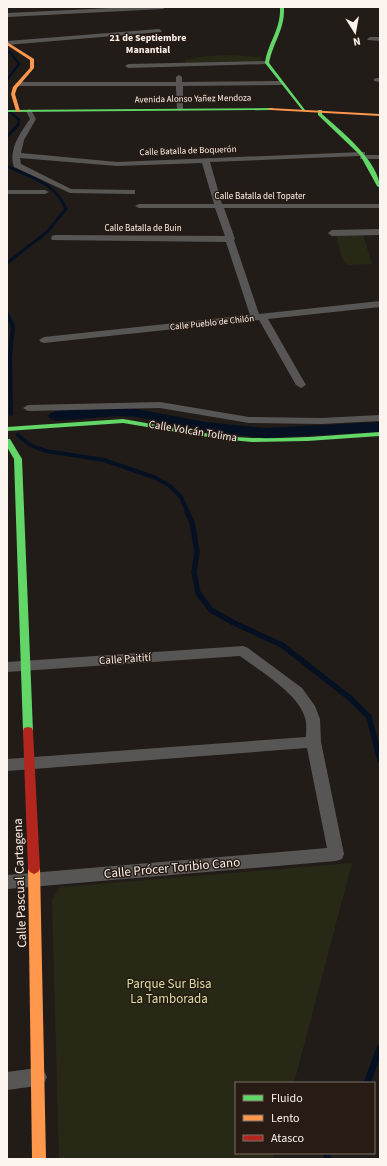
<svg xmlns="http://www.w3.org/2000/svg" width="387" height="1166" viewBox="0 0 387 1166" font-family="'Source Sans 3',sans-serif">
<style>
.green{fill:#282816}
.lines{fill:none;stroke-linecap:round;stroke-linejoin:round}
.stream-far4{stroke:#051123;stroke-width:2.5}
.stream-far3{stroke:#051123;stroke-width:3}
.stream-far2{stroke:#051123;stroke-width:4}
.stream-far1{stroke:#051123;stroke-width:5.5}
.stream{stroke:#051123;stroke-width:7}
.canal{fill:#051123;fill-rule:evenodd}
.street{fill:#585655;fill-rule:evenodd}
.fast{fill:#63d668;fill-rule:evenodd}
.slow{fill:#ff974d;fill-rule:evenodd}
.jam{fill:#b3261e;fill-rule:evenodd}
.labels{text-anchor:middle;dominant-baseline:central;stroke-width:3;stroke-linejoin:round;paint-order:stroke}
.far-street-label{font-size:9px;fill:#fbf3ed;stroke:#271b13}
.far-neighbourhood-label{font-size:10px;font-weight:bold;fill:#fbf3ed;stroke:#271b13}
.street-label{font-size:11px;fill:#fbf3ed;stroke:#271b13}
.near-street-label{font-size:13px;fill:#fbf3ed;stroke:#271b13}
.near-park-label{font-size:13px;fill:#d9dfa4;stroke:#271b13}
</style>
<rect width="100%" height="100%" fill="#221c18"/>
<!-- green -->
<g class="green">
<path d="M229 55 262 57 260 62 185 63V60L209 56Z"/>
<path d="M363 234 372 264 347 265 342 258 336 235Z"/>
<path d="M352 863 294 1083H236V1153H275L273 1159H59L52 900 60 887Z"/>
</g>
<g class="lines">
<!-- stream-far4 -->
<g class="stream-far4">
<path d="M7 51 12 54 19 64 7 80"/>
<path d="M7 109 19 120 18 125 15 128"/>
</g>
<!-- stream-far3 -->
<g class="stream-far3">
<path d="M7 137 16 127"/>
<path d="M7 166C32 178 53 181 66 209L47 232 7 263"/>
</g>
<!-- stream-far2 -->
<g class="stream-far2">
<path d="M7 314 13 326 10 356 11 414"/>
<path d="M18 435 30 445 46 451 104 460 156 478 170 486 181 497 188 513"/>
</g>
<!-- stream-far1 -->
<path class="stream-far1" d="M187 512 192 522 197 552 194 572 198 593 211 610 234 623 282 645 351 699 369 717 380 760"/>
<!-- stream -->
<g class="stream">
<path d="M367 1083 380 1048"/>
<path d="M327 1153V1159"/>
</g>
<!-- canal -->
<path class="canal" d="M118 408 137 409 205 422 265 428 380 422V432L265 438 205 432 137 417 118 416 56 421 51 419 48 416 51 413 56 411Z"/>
<!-- street -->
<g class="street">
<path d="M131 7H166L163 9 7 17V13Z"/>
<path d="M159 29 162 31 161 32 7 45V41Z"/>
<path d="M370 37H380V41L368 40 367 39Z"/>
<path d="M267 61 270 63 269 64 128 68 125 66 128 64Z"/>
<path d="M179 75 182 77V82L281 81 284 83 281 85 183 86V109L180 111 177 109 176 86H18L15 84 18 82H176V77Z"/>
<path d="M376 78H380V82L374 81V79Z"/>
<path d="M29 109 31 110 36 119 24 140 21 153 117 162 362 152H365V155H380V159H360V156L210 162 222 204H380V208H224L235 239 234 240 259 314 380 301V307L268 319 306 385 301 388 296 385 259 320 44 343 41 342 39 340 44 337 250 315 226 242 52 240 51 238 52 236 55 235 225 236 215 208H139L135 206 139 204H214L202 163 117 166 20 158 21 164 71 189 135 190V194H132L70 193 14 167C8 150 20 133 30 119L26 111Z"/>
<path d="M7 190H45L49 192 45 194H7Z"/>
<path d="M380 229V235L332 236 328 233 332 230Z"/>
<path d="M160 402 249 417 321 418 380 415V421L321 424 249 423 160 408 28 411 23 408 28 405Z"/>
<path d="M243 646 248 648 302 688 315 706 320 719 321 742 344 854 342 859 336 861 7 889V875L327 848 307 748 7 771V759L306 737C306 731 307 724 305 718 300 695 259 670 240 656L7 672V662Z"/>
<path d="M37 1068 44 1071 47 1077 44 1083 37 1086 7 1090V1072Z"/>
</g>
<!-- fast -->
<g class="fast">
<path d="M280 7H284C285 30 273 42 269 63L305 110 303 111 265 63C268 42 281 30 280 7Z"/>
<path d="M273 108V110H271L7 112V110Z"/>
<path d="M318 110H322V114C340 130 380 162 380 188L377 186 360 155 318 115Z"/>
<path d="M123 419C166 426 209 436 252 438 295 439 338 435 380 432V436L307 441 252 442 220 439 123 423 7 431V427Z"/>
<path d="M7 439H10L22 459 33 731 32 734H24L23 731 14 459 7 447Z"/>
</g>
<!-- slow -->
<g class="slow">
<path d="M7 42 34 59V68L17 88 15 94 20 111 18 112 16 111 11 94 13 87 30 68V60L7 45Z"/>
<path d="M269 108 380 114V116L271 110H269Z"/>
<path d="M34 864 38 866 40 869 46 1159H32L28 869 30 866Z"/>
</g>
<!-- jam -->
<path class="jam" d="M28 727 32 728 33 731 40 869 38 872 34 874 30 872 28 869 23 731 24 728Z"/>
</g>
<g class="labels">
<!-- far-street labels -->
<g class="far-street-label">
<text transform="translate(193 99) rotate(-1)">Avenida Alonso Yañez Mendoza</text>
<text transform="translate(188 151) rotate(-2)">Calle Batalla de Boquerón</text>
<text x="260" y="196">Calle Batalla del Topater</text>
<text x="143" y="228">Calle Batalla de Buin</text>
<text transform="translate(212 323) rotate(-6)">Calle Pueblo de Chilón</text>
</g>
<!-- far-neighbourhood labels -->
<g class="far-neighbourhood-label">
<text x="148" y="38">21 de Septiembre<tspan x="148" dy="12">Manantial</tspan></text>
</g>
<!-- street labels -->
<g class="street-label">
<text transform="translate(193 431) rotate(9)">Calle Volcán Tolima</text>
<text transform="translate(125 659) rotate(-4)">Calle Paitití</text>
</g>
<!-- near-street labels -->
<g class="near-street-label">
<text transform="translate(172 868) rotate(-5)">Calle Prócer Toribio Cano</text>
<text transform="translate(20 883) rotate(-92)">Calle Pascual Cartagena</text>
</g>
<!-- near-park labels -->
<g class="near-park-label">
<text x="169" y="984">Parque Sur Bisa<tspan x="169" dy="15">La Tamborada</tspan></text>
</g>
</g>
<!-- border -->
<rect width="387" height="1166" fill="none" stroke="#fbf3ed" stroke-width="16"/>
<!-- legend -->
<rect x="235" y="1082" width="140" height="72" fill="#271b13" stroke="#7c716a"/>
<rect x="243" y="1095" width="20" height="6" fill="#63d668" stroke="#7c716a"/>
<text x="271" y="1102" font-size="12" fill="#fbf3ed">Fluido</text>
<rect x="243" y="1115" width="20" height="6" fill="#ff974d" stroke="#7c716a"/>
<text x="271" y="1122" font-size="12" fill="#fbf3ed">Lento</text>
<rect x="243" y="1135" width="20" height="6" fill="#b3261e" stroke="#7c716a"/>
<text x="271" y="1142" font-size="12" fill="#fbf3ed">Atasco</text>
<!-- north arrow -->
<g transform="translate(355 32) rotate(169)" stroke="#271b13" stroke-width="3" paint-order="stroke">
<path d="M0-3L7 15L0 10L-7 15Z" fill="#fbf3ed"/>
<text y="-6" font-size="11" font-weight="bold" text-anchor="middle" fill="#fbf3ed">N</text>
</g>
</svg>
